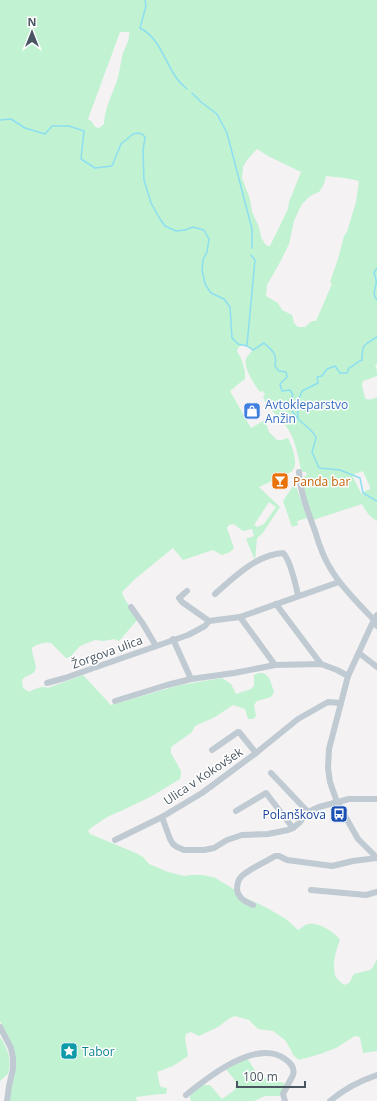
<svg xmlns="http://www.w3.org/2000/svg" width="377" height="1101" viewBox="0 0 377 1101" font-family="'Open Sans',sans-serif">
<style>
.green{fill:#c1f2d2;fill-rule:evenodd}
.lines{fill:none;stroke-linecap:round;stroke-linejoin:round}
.stream{stroke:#8ddff0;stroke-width:1.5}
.minor{stroke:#c0cad2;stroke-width:6}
.labels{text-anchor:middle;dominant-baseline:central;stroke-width:3;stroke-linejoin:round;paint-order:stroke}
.shop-label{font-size:12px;fill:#366cbe;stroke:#fff;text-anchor:start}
.food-label{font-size:12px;fill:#c56008;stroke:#fff;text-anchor:start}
.street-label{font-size:12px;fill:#495661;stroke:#fff}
.transit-label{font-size:12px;fill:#164399;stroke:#fff;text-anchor:end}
.culture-label{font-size:12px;fill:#0d838f;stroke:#fff;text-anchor:start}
</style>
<rect width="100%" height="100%" fill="#f4f2f2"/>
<!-- green -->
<g class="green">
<path d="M0 0H377V364L375 365C377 369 377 372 377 376L363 381 362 385 365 398C369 401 373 399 377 397V521C370 517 366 512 362 504L313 520 305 497 302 478 307 475 306 472H303L301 470C298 455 295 438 286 426 278 416 268 409 263 397L265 394 263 391 260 392C255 385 243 368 246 359 247 356 250 353 252 351L249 347 242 345 238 348 237 351C242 359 246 370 245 379 239 383 235 387 230 391L251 428 265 420 269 432 277 440H282L288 438C292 447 300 465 291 472L259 487 280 507 262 534 257 538 255 560 246 539 254 536 252 529 243 531 234 524 229 525 227 528 234 548 230 552 222 555 213 550 183 560 173 548 135 579 122 592 124 598 138 619 119 641 114 639 104 641 95 640 80 646 70 657 66 658 51 643C46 642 36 644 32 648 31 655 40 668 33 673 29 676 26 675 22 680L23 688 29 692C35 689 41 685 48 688L83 675 111 705 180 685 222 678 231 684 236 694 251 689 254 686V675C268 668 271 682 274 692L271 697 257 701 254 705 256 716 253 719H248L245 709 233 705 215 717 195 726 192 732 171 747V753L181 771V774L180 779 152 796 121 811C111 814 95 824 88 831L90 834 136 853 143 857 149 864 168 872 184 876 191 875H203L216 878 220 881 229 886 244 897 267 908 286 919 298 930C302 928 305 924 309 924 318 922 335 932 340 940 336 950 332 964 335 975 337 980 341 982 344 985L349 983 354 974 370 970 373 967 377 959V1051L363 1053 360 1037 355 1036 336 1048 320 1054 299 1060 293 1055 291 1050 285 1040 273 1031 258 1029 249 1020 235 1016 230 1018 218 1027 199 1036 191 1032 186 1034 185 1039 188 1056 173 1066 157 1072C159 1077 158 1082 161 1087L167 1088 166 1094H160L136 1097 137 1101H8L13 1046 0 1021ZM120 32H129C130 39 126 46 123 53 121 60 120 69 118 77 114 91 104 109 104 124L99 128 95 127 92 122 88 119ZM257 149 270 157 301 172 289 202 288 209 270 246H268L265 244 261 237 259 227 252 212 250 199 242 178 243 167 247 160ZM326 176 345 178 359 181 356 202 347 232 344 236 338 259 330 282 332 284 316 321H312L305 327H298L294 323 293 318 292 315 282 310 278 303 266 296 267 285 279 264 289 244 294 221 299 210 302 204 309 197 314 194 319 192 324 184ZM363 471 370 487V489L365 491 362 495 352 475ZM269 502 276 507 264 524 257 527 254 525Z"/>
<path d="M295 483 307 518 297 521 298 525 292 527 283 501Z"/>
<path d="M0 1037C8 1049 12 1060 8 1074L0 1081Z"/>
<path d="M247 1058 258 1075 264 1078 284 1083 286 1086 280 1096H265L254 1101H191L189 1094 203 1083 205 1085H210L222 1099 236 1089 235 1088 237 1083 225 1068Z"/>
</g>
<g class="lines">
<!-- stream -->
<g class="stream">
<path d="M145 0 146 6 140 28C160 38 165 63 178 80 180 83 184 86 187 89"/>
<path d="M192 93 201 102 217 114 227 133 252 229V248"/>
<path d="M0 120 11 119 25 128 45 134 52 126H69L84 131 81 159 95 168 112 166 121 144 133 134 138 133 142 134 145 137 143 151 144 180 151 203 160 219 165 226 176 231 185 230 193 227 204 230 209 239 207 252 203 260 202 270 205 284 211 293 224 299 230 307 232 338 238 344 247 346 253 350 264 343C273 351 277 353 275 366L279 371 286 372 287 377 280 384 282 391 290 390 293 395 289 404C292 412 298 420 305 425 310 430 314 432 316 438L312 452 319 468 340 470 360 478 363 493 377 501"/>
<path d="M377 268 374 273C375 276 377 280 376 284 375 290 372 294 377 300"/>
<path d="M247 345 255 260 251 255"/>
<path d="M298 417 297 404 302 391 318 383 317 377 322 376 327 369 335 366 340 373H347L349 368C354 366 356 362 362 360 362 344 364 345 377 337"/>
</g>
<!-- minor -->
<g class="minor">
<path d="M299 472C300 492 308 512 315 531 319 545 324 559 332 571 342 588 360 605 374 620L377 626"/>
<path d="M187 591 179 598 182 602 209 621"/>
<path d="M215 594C234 577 256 555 283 553 290 559 296 586 298 595"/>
<path d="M276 604 321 664"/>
<path d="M131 607 143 624 156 646"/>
<path d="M377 615 371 626 348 676 329 749 328 768 330 782 337 802 358 839 377 858"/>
<path d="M240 617 275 665"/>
<path d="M173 639 191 679"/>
<path d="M359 653 377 667"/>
<path d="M47 683 65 678 188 635 205 626 209 621 240 617 339 582"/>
<path d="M115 701 167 685 191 679 234 673 275 665 321 664 337 670 348 676"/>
<path d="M341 703 328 702 298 719 256 753 202 793 162 817 170 839 173 844 177 847 184 850H204L214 848 227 840 242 835 268 834 288 830 293 828 299 823 308 812 319 807 349 799H377"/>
<path d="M212 750 238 732H239L256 753"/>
<path d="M271 773 308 812"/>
<path d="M236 811 266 793 293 828"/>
<path d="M115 840 162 817"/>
<path d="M311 890 366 895 377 892"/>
<path d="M253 905C246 902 239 899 237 890 237 887 238 881 240 878 246 870 266 862 275 856H279L287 860 332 866 353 861 377 858"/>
<path d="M0 1027 11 1048 13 1058V1069L9 1086 7 1101"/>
<path d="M186 1095C208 1077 257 1038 285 1059 291 1063 295 1068 293 1075L283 1094 285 1101"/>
<path d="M330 1101C344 1089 359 1081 377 1075"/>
</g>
</g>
<!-- icons -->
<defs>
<symbol id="shop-square" viewBox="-11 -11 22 22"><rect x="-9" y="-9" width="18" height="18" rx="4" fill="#3f7fe0" stroke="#fff"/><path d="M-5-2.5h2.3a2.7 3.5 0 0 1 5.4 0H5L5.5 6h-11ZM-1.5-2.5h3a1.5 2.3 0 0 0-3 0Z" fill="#fff"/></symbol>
<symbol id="bar-square" viewBox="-11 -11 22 22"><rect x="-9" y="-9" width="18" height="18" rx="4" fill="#e8710a" stroke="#fff"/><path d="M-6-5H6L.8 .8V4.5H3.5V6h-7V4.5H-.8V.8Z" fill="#fff"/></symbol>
<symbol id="bus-square" viewBox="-11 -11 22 22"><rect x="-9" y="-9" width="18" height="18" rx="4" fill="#1a4fb4" stroke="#fff"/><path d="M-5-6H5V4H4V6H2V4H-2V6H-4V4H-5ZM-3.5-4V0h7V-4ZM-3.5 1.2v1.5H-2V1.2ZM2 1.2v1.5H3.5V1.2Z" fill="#fff"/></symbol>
<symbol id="sight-square" viewBox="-11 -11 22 22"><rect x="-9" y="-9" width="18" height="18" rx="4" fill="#0f9aa8" stroke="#fff"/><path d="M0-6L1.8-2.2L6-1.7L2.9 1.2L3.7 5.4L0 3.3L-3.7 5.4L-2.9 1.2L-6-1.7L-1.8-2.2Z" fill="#fff"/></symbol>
</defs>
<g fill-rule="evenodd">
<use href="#shop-square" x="242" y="401" width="20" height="20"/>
<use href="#bar-square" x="270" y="471" width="20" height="20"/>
<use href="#bus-square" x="329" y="804" width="20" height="20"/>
<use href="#sight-square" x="59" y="1041" width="20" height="20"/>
</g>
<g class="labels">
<!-- shop labels -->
<g class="shop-label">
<text x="265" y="404">Avtokleparstvo<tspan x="265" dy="14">Anžin</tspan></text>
</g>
<!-- food labels -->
<g class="food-label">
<text x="293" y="481">Panda bar</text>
</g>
<!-- street labels -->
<g class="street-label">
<text transform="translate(107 652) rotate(-20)">Žorgova ulica</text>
<text transform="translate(203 776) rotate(-34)">Ulica v Kokovšek</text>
</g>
<!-- transit labels -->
<g class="transit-label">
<text x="326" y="814">Polanškova</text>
</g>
<!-- culture labels -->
<g class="culture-label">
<text x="82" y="1051">Tabor</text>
</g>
</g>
<!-- north arrow -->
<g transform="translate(32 32)" stroke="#ffffff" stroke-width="3" paint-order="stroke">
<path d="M0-3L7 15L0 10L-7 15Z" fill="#495661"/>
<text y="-6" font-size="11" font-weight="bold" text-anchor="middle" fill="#495661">N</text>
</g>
<!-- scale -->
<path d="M237 1081v6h68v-6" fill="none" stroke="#495661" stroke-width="2"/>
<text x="243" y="1081" font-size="12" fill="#495661" stroke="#ffffff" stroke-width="3" paint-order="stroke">100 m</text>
</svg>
